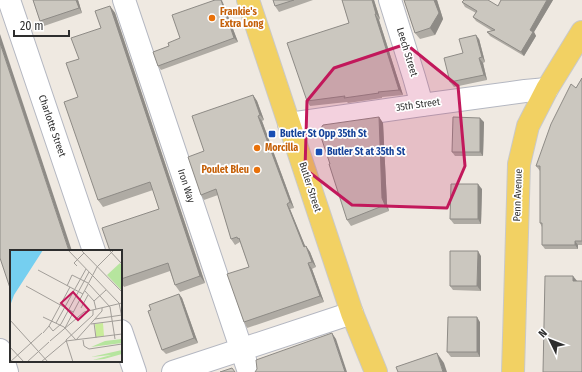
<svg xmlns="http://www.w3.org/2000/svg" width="582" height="372" viewBox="0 0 582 372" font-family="'Fira Sans Condensed',sans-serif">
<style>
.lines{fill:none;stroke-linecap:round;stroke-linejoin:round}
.minor-casing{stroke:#b4b7c1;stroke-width:24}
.major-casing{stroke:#c9c9c9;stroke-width:24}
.minor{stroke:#fff;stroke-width:22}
.major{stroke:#f2d163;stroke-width:22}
.wall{fill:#afaba4}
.shaded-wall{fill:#8e8b86}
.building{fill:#cbc7bf;stroke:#8e8b86}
.marked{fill:#c2185b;fill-opacity:0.2;stroke:#c2185b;stroke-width:3;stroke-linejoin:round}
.food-dot{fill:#e8710a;stroke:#fff;stroke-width:1.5}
.transit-dot{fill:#1a4fb4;stroke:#fff;stroke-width:1.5}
.labels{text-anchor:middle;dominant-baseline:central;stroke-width:3.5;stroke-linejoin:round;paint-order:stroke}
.food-label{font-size:10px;font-weight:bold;fill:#c56008;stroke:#fff;text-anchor:start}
.street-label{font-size:10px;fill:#2e2e2e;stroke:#fff}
.transit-label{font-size:10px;font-weight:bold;fill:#164399;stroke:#fff;text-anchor:start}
.inset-road{fill:none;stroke:#a29e99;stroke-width:1}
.view{fill:#c2185b;fill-opacity:0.15;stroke:#c2185b;stroke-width:2}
.inset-edge{fill:none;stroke:#2e2e2e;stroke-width:2}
</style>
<rect width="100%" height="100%" fill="#efe9e1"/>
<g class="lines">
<defs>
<g id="minor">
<path d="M9 0 94 251"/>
<path d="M124 0 249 372"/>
<path d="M390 0 414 77 422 105"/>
<path d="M289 124 422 105 525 91 547 89"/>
<path d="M121 331 135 372"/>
<path d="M0 350 7 372"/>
<path d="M173 372 352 313"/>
</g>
<g id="major">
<path d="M248 0 352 313 376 372"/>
<path d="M513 372 519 164 528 126 547 89 582 32"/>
</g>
</defs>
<!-- minor casing -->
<use href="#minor" class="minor-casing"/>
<!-- major casing -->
<use href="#major" class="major-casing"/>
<!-- minor -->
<use href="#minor" class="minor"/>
<!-- major -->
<use href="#major" class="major"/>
</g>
<!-- wall -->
<g class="wall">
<path d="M33 0H78L82 13 44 26 40 21Z"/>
<path d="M215 0H222L223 3 238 42 161 70 158 66 169 46 180 38Z"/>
<path d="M273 0H313L279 12 275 6Z"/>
<path d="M342 0H374L380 19 379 20 403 95 382 97V98L348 103 347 102 310 106 307 101 349 23Z"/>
<path d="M404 0H437L443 19 435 35 420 39 415 33Z"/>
<path d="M501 0H553L534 32 536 36 524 56 490 36 487 32 492 31 476 21 473 17 476 13 465 7 462 2 498 6Z"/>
<path d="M110 6 115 13 205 283 180 292 175 285 170 271 124 287 121 282V251L159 209 153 190 103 207 98 200 78 97 79 59 101 28Z"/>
<path d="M479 39 485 62 483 63 487 80 454 87 450 82 463 53Z"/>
<path d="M582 78V245H578V249H545L542 245V227L540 223V171L536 166 576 88Z"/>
<path d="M253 95 257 101 264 120 262 121 294 208 290 209 305 246H306L310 252 316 267 312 269 324 302 247 328 244 322 249 267 240 242 235 245 231 239 218 195 204 200 201 195 204 151Z"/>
<path d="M379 117 383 123 387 204 389 211 351 226 347 220Z"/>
<path d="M484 122 483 156H455L452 152Z"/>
<path d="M482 189 481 224H454L450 219Z"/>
<path d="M481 256V291L453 290 450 286Z"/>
<path d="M179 294 182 298 198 343 166 354 162 350Z"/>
<path d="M480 322V357H451L447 352Z"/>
</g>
<!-- shaded-wall -->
<g class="shaded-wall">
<path d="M76 0H78L82 13 79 8Z"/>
<path d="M221 0 223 3 238 42 234 38Z"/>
<path d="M372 0H374L380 19 376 14Z"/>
<path d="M434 0H437L443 19 435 35 430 28Z"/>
<path d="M547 0H553L534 32 536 36 524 56 521 52 530 30Z"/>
<path d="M110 6 115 13 205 283 200 276Z"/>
<path d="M375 14 379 20 403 95 399 90Z"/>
<path d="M0 34 72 251H69L0 43Z"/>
<path d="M476 35 479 39 485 62 482 57Z"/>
<path d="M479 58 483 63 487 80 484 75Z"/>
<path d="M253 95 257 101 264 120 260 115Z"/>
<path d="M258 116 262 121 294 208 290 202Z"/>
<path d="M379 117 383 123 387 204 389 211 385 205 382 198Z"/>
<path d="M480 118 484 122 483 156 480 152Z"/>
<path d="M478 184 482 189 481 224 478 219Z"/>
<path d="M287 204 290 209 308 253 304 247Z"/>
<path d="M575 241 578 245V249L575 245Z"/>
<path d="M306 246 310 252 316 267 312 262Z"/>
<path d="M478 251 481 256V291L477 286Z"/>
<path d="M308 263 312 269 324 302 320 296Z"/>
<path d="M573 276 578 282 573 281Z"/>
<path d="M179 294 182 298 198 343 194 338Z"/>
<path d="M477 317 480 322V357L477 352Z"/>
<path d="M332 333 336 339 347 372H345Z"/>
<path d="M437 353 444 363 447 372H443Z"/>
</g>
<!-- building -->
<g class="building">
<path d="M33 0H76L79 8 40 21Z"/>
<path d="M215 0H221L234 38 158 66 153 52 169 46 168 43 180 38 172 15Z"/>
<path d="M273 0H294L275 6Z"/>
<path d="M342 0H372L376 14H375L399 90 378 92 379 93 344 98 345 96 307 101 287 43 349 23Z"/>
<path d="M404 0H434L439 13 430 28 415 33Z"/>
<path d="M464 0H488L498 6 501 0H547L530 30 533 32 521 52 487 32 495 30 473 17 477 11 462 2Z"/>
<path d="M110 6 200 276 175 285 168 263 121 279V251H110L102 228 159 209 150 182 98 200 64 102 78 97 66 63 79 59 71 38 101 28 95 11Z"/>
<path d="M476 35 482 57 479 58 484 75 450 82 444 58 463 53 459 39Z"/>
<path d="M0 43 69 251H11V291L0 258Z"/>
<path d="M582 78V241H575V245H542V223H540V166H536L551 124 571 84 576 88Z"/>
<path d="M253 95 260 115 258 116 290 202 287 204 304 247 306 246 312 262 308 263 320 296 244 322 227 274 249 267 239 238 238 239 237 237 231 239 216 189 201 195 188 157 204 151 192 116Z"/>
<path d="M379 117 382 198 385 205 347 220 329 164H330L319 131 323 125Z"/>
<path d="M453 117 480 118V152H452Z"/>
<path d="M451 184H478V219H450Z"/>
<path d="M450 251H478L477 286H450Z"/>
<path d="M545 276H573V281H582V372H543Z"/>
<path d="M179 294 194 338 162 350 148 311 151 310 149 305Z"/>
<path d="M448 317H477V352H447Z"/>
<path d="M332 333 345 372H255L257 369 256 360Z"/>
<path d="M437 353 443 372H398L396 367Z"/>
<path d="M232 368 235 372H220Z"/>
</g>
<!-- marked area -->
<path class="marked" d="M406 44 458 86 465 166 447 208 352 205 305 169 307 101 334 68Z"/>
<!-- markers -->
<g class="food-dot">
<circle cx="212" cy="18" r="4"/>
<circle cx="257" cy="148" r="4"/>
<circle cx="257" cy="170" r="4"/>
</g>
<g class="transit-dot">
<rect x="268" y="130" width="8" height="8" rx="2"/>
<rect x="315" y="148" width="8" height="8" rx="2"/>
</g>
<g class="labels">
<!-- food labels -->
<g class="food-label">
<text x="220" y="12">Frankie's<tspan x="220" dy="12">Extra Long</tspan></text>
<text x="265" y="148">Morcilla</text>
<text x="249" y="170" text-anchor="end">Poulet Bleu</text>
</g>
<!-- street labels -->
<g class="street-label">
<text transform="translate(407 52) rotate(73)">Leech Street</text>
<text transform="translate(418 105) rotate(-8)">35th Street</text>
<text transform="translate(52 126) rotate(71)">Charlotte Street</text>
<text transform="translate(186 186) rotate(72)">Iron Way</text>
<text transform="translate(310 187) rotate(72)">Butler Street</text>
<text transform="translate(518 195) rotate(-88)">Penn Avenue</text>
</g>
<!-- transit labels -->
<g class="transit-label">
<text x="280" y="134">Butler St Opp 35th St</text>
<text x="327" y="152">Butler St at 35th St</text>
</g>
</g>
<!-- overview -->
<g transform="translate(10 250)">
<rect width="112" height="112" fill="#efe9e1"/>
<path d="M110 13 112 16V41L97 25ZM112 89V93L81 97 95 91ZM112 100V104L94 109 83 110 101 105 81 107Z" fill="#b6e59e"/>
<path d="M93 73 94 86 86 87 85 74Z" fill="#c9ec9a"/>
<path d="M33 0 4 45 0 56V1Z" fill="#75cff0"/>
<path class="inset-road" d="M58 0 109 53 112 68M71 0 112 42M99 0 112 14M67 16 64 13 74 3M28 20 73 44M79 34 100 57 105 89M16 36 63 62M57 36 62 25 78 33M75 41 84 51 86 59M84 51 96 40M71 58 78 45M33 67 54 77 66 90 92 61V58M85 69 112 65M0 70 38 112M46 73 76 19M84 73 86 88M81 74 112 70M39 76 43 81 51 74 79 22M55 78 87 17 104 0M33 83 39 76 60 37M73 90 74 96 79 99 112 94M40 91 74 62 112 53M0 97 14 112M0 112 32 83M17 112 39 92M31 112 56 91 112 84M63 112 56 90 83 65V60"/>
<path class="view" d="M63 42 79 60 68 70 51 53Z"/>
<rect width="112" height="112" class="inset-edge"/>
</g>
<!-- north arrow -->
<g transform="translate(550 340) rotate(313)" stroke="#ffffff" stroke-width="3" paint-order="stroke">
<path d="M0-3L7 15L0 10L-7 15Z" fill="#2e2e2e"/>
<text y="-6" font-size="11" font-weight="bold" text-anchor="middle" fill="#2e2e2e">N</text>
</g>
<!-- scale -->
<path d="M14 30v6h55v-6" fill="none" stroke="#2e2e2e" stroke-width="2"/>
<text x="20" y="30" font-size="12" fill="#2e2e2e" stroke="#ffffff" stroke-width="3" paint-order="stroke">20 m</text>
</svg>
